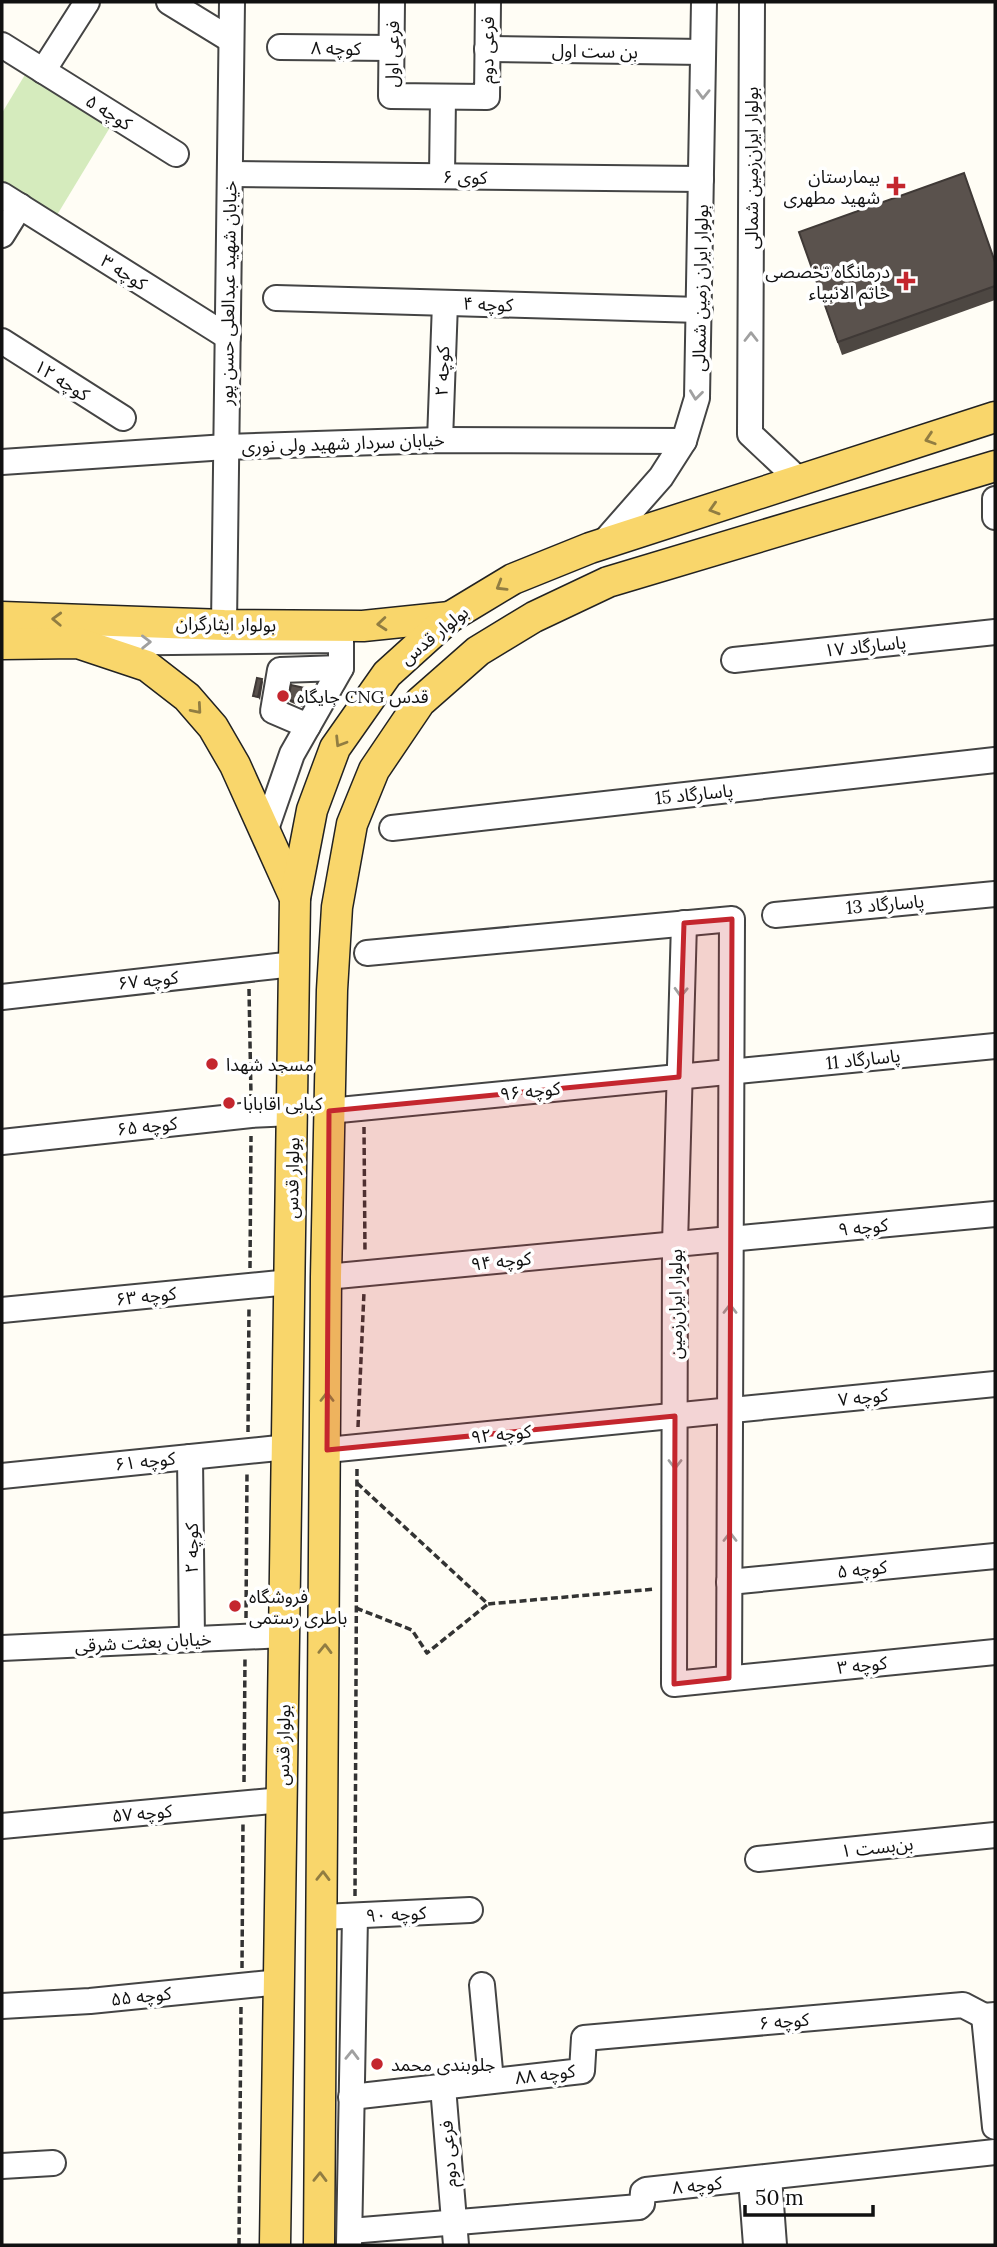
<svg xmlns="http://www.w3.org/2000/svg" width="997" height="2247" viewBox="0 0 997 2247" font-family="Lora,'Noto Sans Arabic',serif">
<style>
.green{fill:#d5ebbd}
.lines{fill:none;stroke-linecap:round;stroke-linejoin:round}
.minor-casing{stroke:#444;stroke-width:28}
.major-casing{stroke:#222;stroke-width:33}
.path{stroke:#333;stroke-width:3.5;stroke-dasharray:7 3.5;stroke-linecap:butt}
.minor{stroke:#fff;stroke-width:24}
.major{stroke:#f9d66b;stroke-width:30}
.wall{fill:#4d4742}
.shaded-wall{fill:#3f3936}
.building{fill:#5a524d;stroke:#3f3936;stroke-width:2}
.oneway{stroke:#a0a0a0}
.oneway2{stroke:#917d42}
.marked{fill:#c4262e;fill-opacity:0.2;stroke:#c4262e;stroke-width:5;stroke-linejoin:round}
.poi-dot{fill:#c4262e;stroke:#fff;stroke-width:2.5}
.labels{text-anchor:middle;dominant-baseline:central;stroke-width:7;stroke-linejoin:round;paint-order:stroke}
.street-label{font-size:18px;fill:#111;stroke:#fff}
.poi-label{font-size:18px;fill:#111;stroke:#fff;text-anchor:start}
</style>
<rect width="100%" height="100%" fill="#fffdf5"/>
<!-- green -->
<path class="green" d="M26 73 112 124 57 215 2 181V113Z"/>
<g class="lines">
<defs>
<g id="minor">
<path d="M169 2 231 40"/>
<path d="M392 2 391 96 487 97 488 2"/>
<path d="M752 2 750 434 800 481"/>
<path d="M2 45 176 154"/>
<path d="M280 47 392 48"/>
<path d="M487 49 703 52"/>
<path d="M43 71 87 2"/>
<path d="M230 174 701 179"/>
<path d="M442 176 443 97"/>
<path d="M2 195 228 337"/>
<path d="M2 235 20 206"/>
<path d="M276 298 700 310"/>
<path d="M2 341 123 418"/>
<path d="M440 440 445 303"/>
<path d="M2 462 226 447 440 440 684 441"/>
<path d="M995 499V517"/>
<path d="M603 543 661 477 684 441 697 398 704 2"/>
<path d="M224 625 232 2"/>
<path d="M89 643 341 640V668L292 754 266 829"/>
<path d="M734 660 995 632"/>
<path d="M308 726 273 711 280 670 341 668"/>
<path d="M392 828 995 760"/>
<path d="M775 915 995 894"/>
<path d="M684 923 675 1244 674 1684 995 1652"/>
<path d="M367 953 732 919 729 1678"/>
<path d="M2 997 294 964"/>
<path d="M329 1111 995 1046"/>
<path d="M2 1142 251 1115 293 1113"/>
<path d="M326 1277 995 1214"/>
<path d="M2 1310 290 1282"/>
<path d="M327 1450 995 1384"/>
<path d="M190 1457 192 1639"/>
<path d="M2 1476 288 1447"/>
<path d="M729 1582 995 1556"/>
<path d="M2 1648 285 1635"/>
<path d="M2 1826 282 1800"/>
<path d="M758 1859 995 1835"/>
<path d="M322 1917 470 1910"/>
<path d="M482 1985 491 2081"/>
<path d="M2 2006 90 2001 280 1982"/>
<path d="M995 2015 984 2016 995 2127"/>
<path d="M443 2087 456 2245"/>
<path d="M351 2097 582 2071 584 2038 963 2005 984 2016"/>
<path d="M2 2166 53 2163"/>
<path d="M769 2177 774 2245"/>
<path d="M751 2179 756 2245"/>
<path d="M350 2231 639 2207 642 2204 643 2192 646 2190 995 2152"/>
<path d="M349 2245 355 1916"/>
</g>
<g id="major">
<path d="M2 617 224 625 363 626 450 617"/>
<path d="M2 644 78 643 147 666 187 697 213 727 235 765 295 898"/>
<path d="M275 2245 295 898 312 810 335 748 387 674 450 617 513 579 590 548 995 417"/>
<path d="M319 2245 326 1277 332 990 337 907 352 824 374 770 420 702 478 651 534 617 608 582 995 466"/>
</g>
</defs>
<!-- minor casing -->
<use href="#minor" class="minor-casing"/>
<!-- major casing -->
<use href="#major" class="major-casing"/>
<!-- path -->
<g class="path">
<path d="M249 989 251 1096"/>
<path d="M364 1127 365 1253"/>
<path d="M250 1268 251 1136"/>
<path d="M358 1427 364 1292"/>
<path d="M248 1432 249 1307"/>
<path d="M357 1483 488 1604 655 1589"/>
<path d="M356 1608 412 1630 427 1653 488 1604"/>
<path d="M246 1618 247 1472"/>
<path d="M244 1782 245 1657"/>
<path d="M355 1896 357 1467"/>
<path d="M242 1968 243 1822"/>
<path d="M239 2245 241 2007"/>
</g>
<!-- minor -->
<use href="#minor" class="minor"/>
<!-- major -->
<use href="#major" class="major"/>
</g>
<!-- wall -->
<g class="wall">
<path d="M799 232 995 261V300L842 355Z"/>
<path d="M309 689 310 692 302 707 290 702 288 699Z"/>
</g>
<!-- shaded-wall -->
<g class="shaded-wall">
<path d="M262 679 263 682 260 700 258 697Z"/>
<path d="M309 689 310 692 302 707 300 704Z"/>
</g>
<!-- building -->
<g class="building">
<path d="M964 173 995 262V286L838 342 799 232Z"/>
<path d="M257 678 262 679 258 697 253 696Z"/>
<path d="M291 685 309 689 300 704 288 699Z"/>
</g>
<!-- one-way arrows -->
<defs><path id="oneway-chevron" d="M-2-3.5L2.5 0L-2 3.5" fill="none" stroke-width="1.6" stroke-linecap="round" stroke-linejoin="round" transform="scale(1.75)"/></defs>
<g class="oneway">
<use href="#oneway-chevron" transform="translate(703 94) rotate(91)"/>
<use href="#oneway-chevron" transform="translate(751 337) rotate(-90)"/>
<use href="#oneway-chevron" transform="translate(696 395) rotate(97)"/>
<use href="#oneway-chevron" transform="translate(146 642) rotate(-1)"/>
<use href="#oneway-chevron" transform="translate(681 992) rotate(92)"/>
<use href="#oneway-chevron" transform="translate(730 1309) rotate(-90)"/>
<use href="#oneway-chevron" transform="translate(675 1464) rotate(90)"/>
<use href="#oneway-chevron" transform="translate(730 1537) rotate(-90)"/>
<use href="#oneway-chevron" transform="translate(352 2055) rotate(-89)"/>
</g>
<g class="oneway2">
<use href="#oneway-chevron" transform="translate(930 439) rotate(162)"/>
<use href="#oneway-chevron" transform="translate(714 509) rotate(163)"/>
<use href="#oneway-chevron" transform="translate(501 586) rotate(149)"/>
<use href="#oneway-chevron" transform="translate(57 619) rotate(-178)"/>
<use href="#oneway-chevron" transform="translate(382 624) rotate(175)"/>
<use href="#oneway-chevron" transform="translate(197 709) rotate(49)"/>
<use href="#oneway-chevron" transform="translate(340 742) rotate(122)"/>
<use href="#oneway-chevron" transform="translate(327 1397) rotate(-90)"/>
<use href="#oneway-chevron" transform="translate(325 1649) rotate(-89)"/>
<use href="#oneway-chevron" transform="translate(323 1876) rotate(-89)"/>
<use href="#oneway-chevron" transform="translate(320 2177) rotate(-89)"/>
</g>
<!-- marked area -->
<path class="marked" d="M732 919 729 1678 674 1684 675 1416 327 1450 329 1111 679 1077 684 923Z"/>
<!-- markers -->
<g class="poi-dot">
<path d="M892.5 175.5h7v7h7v7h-7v7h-7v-7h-7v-7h7z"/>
<path d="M902.5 270.5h7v7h7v7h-7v7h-7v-7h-7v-7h7z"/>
<circle cx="283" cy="696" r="7"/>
<circle cx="212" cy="1064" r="7"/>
<circle cx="229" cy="1103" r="7"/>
<circle cx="235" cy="1606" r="7"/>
<circle cx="377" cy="2064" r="7"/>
</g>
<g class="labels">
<!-- street labels -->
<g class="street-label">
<text transform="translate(336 48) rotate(1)">کوچه ۸</text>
<text transform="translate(487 50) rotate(-89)">فرعی دوم</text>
<text transform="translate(595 51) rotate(1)">بن ست اول</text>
<text transform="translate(392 54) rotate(-89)">فرعی اول</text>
<text transform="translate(109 112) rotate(32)">کوچه ۵</text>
<text transform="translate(751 168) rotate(-90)">بولوار ایران‌زمین شمالی</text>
<text transform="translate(465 177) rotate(1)">کوی ۶</text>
<text transform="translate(124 272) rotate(32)">کوچه ۳</text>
<text transform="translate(700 288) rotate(-89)">بولوار ایران زمین شمالی</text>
<text transform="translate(228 293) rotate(-89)">خیابان شهید عبدالعلی حسن پور</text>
<text transform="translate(488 304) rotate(2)">کوچه ۴</text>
<text transform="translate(442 371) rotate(-88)">کوچه ۲</text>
<text transform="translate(62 380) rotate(32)">کوچه ۱۲</text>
<text transform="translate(343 443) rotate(-2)">خیابان سردار شهید ولی نوری</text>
<text transform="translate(226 624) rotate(1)">بولوار ایثارگران</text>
<text transform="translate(434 635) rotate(-39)">بولوار قدس</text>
<text transform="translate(865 646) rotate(-6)">پاسارگاد ۱۷</text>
<text transform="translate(694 794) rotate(-6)">پاسارگاد 15</text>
<text transform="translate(885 904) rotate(-5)">پاسارگاد 13</text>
<text transform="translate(148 980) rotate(-6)">کوچه ۶۷</text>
<text transform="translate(863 1059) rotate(-6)">پاسارگاد 11</text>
<text transform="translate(530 1091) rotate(-6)">کوچه ۹۶</text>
<text transform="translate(147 1126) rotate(-6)">کوچه ۶۵</text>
<text transform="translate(292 1178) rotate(-89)">بولوار قدس</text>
<text transform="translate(863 1227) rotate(-6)">کوچه ۹</text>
<text transform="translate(501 1261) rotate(-6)">کوچه ۹۴</text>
<text transform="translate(146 1296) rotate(-6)">کوچه ۶۳</text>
<text transform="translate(675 1304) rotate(-90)">بولوار ایران‌زمین</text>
<text transform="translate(863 1397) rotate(-6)">کوچه ۷</text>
<text transform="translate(501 1434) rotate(-6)">کوچه ۹۲</text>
<text transform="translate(145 1461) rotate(-6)">کوچه ۶۱</text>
<text transform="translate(191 1548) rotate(-90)">کوچه ۲</text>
<text transform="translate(862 1569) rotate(-6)">کوچه ۵</text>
<text transform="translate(143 1642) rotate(-3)">خیابان بعثت شرقی</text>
<text transform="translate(862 1665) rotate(-6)">کوچه ۳</text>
<text transform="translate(283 1745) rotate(-89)">بولوار قدس</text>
<text transform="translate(142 1813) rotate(-5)">کوچه ۵۷</text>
<text transform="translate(877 1847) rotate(-6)">بن‌بست ۱</text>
<text transform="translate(396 1914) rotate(-3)">کوچه ۹۰</text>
<text transform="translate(141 1996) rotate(-6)">کوچه ۵۵</text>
<text transform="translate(784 2021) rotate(-5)">کوچه ۶</text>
<text transform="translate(545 2074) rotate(-7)">کوچه ۸۸</text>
<text transform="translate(448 2154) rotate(-94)">فرعی دوم</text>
<text transform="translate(697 2185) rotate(-6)">کوچه ۸</text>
</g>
<!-- poi labels -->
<g class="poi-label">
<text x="880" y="176" text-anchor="end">بیمارستان<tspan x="880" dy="21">شهید مطهری</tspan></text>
<text x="890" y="271" text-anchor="end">درمانگاه تخصصی<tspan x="890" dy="21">خاتم الانبیاء</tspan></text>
<text x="297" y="696">جایگاه CNG قدس</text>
<text x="226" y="1064">مسجد شهدا</text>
<text x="243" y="1103">کبابی اقابابا</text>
<text x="249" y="1596">فروشگاه<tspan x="249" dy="21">باطری رستمی</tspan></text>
<text x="391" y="2064">جلوبندی محمد</text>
</g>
</g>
<!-- border -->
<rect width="997" height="2247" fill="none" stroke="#111111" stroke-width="7"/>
<!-- scale -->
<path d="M745 2205v10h128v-10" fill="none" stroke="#111111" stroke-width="3.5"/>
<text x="755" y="2205" font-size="21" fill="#111111" stroke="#ffffff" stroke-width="5" paint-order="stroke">50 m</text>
</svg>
